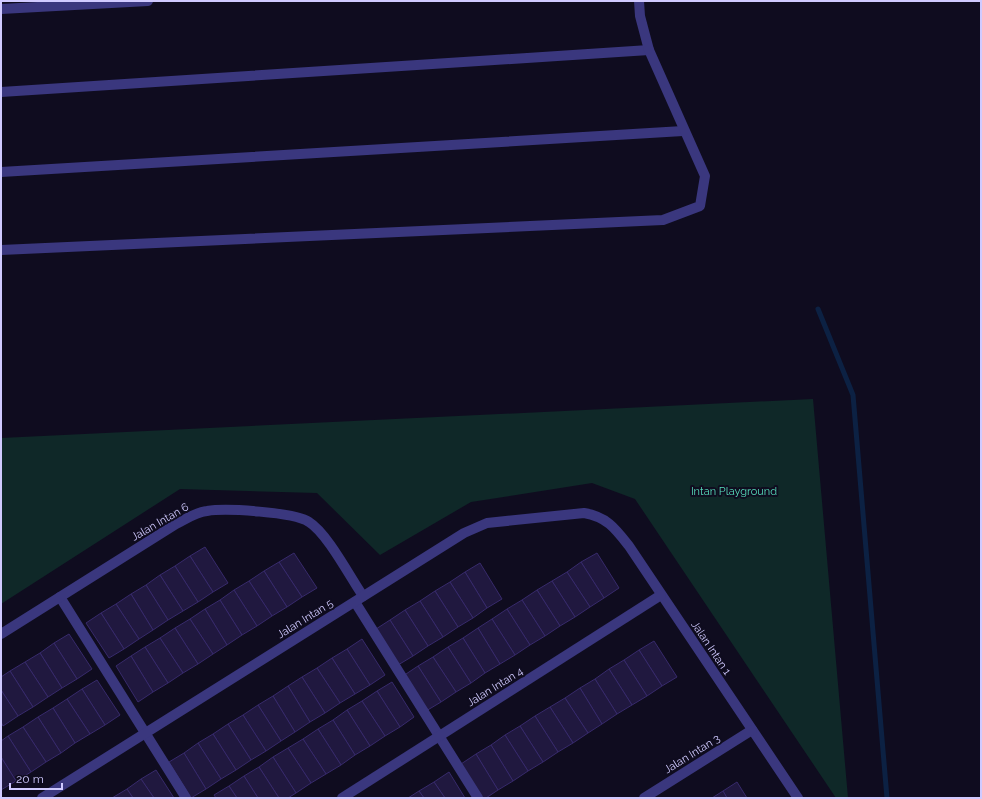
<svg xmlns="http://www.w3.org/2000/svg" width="982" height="799" viewBox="0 0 982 799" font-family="Raleway,sans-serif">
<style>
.green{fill:#0f2828}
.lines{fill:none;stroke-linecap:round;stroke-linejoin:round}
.stream{stroke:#0c2143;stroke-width:5}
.building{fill:#20183f;stroke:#372a6b}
.minor{stroke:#3a377e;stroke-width:10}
.labels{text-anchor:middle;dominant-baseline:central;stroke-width:4;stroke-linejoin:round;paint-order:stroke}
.park-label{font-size:11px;fill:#57debc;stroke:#0f0c1f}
.street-label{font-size:11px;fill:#d0caff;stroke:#0f0c1f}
</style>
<rect width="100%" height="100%" fill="#0f0c1f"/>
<!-- green -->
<path class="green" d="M813 399 848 798H836L635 499 592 483 471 502 380 555 317 493 180 489 1 604V438Z"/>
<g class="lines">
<!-- stream -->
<path class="stream" d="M818 309 853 395 887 798"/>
</g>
<!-- building -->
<g class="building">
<path d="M205 547 228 583 213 592 190 556Z"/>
<path d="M294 553 317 588 302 597 279 562Z"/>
<path d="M597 553 619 588 604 598 581 562Z"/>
<path d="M190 556 213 592 198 602 175 566Z"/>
<path d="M279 562 302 597 287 607 264 571Z"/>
<path d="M581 562 604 598 590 607 567 572Z"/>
<path d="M480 563 502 599 487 608 465 572Z"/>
<path d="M175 566 198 602 183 611 160 575Z"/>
<path d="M264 571 287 607 272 616 249 581Z"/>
<path d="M465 572 487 608 473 618 450 582Z"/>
<path d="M567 572 590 607 575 617 552 581Z"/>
<path d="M160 575 183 611 168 620 146 585Z"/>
<path d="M249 581 272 616 257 626 234 590Z"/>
<path d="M552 581 575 617 560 626 537 590Z"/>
<path d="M450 582 473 618 458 627 435 591Z"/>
<path d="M146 585 168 620 153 630 131 594Z"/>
<path d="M234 590 257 626 242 635 220 600Z"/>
<path d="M537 590 560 626 545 636 522 600Z"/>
<path d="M435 591 458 627 443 637 420 601Z"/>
<path d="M131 594 153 630 139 639 116 604Z"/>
<path d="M220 600 242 635 227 645 205 609Z"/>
<path d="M522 600 545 636 530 645 507 609Z"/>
<path d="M420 601 443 637 428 646 405 610Z"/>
<path d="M116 604 139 639 124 649 101 613Z"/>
<path d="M205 609 227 645 213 654 190 619Z"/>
<path d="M507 609 530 645 515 655 492 619Z"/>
<path d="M405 610 428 646 413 656 390 620Z"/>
<path d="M101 613 124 649 109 658 86 623Z"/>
<path d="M190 619 213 654 198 664 175 628Z"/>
<path d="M492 619 515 655 500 664 478 628Z"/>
<path d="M390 620 413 656 398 665 376 629Z"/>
<path d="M175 628 198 664 183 673 160 638Z"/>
<path d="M478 628 500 664 485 673 463 638Z"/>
<path d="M69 634 92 669 77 679 54 643Z"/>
<path d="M160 638 183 673 168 683 145 647Z"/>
<path d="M463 638 485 673 471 683 448 647Z"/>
<path d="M362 639 385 675 370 685 347 649Z"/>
<path d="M654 641 677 677 662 686 639 650Z"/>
<path d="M54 643 77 679 62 688 40 653Z"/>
<path d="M145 647 168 683 153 692 131 656Z"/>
<path d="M448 647 471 683 456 692 433 657Z"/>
<path d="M347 649 370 685 355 694 332 658Z"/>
<path d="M639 650 662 686 647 696 624 660Z"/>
<path d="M40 653 62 688 48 697 25 662Z"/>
<path d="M131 656 153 692 138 702 116 666Z"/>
<path d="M433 657 456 692 441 702 418 666Z"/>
<path d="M332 658 355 694 340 703 317 668Z"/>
<path d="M624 660 647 696 632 705 609 669Z"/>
<path d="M25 662 48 697 33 707 10 671Z"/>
<path d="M418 666 441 702 426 711 403 676Z"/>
<path d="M317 668 340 703 325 713 302 677Z"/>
<path d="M609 669 632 705 617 714 595 679Z"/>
<path d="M10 671 33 707 18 716 1 690V677Z"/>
<path d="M302 677 325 713 310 722 288 686Z"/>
<path d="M595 679 617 714 602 724 580 688Z"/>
<path d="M97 680 120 715 105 725 82 689Z"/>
<path d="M392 682 414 717 400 727 377 691Z"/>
<path d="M288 686 310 722 295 732 273 696Z"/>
<path d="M580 688 602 724 588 733 565 698Z"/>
<path d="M82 689 105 725 90 734 67 699Z"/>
<path d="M1 690 18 716 3 726 1 722Z"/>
<path d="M377 691 400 727 385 736 362 701Z"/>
<path d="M273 696 295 732 281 741 258 705Z"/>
<path d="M565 698 588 733 573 743 550 707Z"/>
<path d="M67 699 90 734 75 743 53 708Z"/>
<path d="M362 701 385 736 370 746 347 710Z"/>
<path d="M258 705 281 741 266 751 243 715Z"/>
<path d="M550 707 573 743 558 752 535 716Z"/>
<path d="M53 708 75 743 61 753 38 717Z"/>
<path d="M347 710 370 746 355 755 333 720Z"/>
<path d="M243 715 266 751 251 760 228 724Z"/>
<path d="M535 716 558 752 543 762 520 726Z"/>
<path d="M38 717 61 753 46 762 23 727Z"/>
<path d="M333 720 355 755 341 765 318 729Z"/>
<path d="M228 724 251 760 236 770 213 734Z"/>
<path d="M520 726 543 762 528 771 505 735Z"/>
<path d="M23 727 46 762 31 772 8 736Z"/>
<path d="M318 729 341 765 326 774 303 739Z"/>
<path d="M213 734 236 770 221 779 198 743Z"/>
<path d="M505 735 528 771 513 781 491 745Z"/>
<path d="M8 736 31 772 16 781 1 757V741Z"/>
<path d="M303 739 326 774 311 783 288 748Z"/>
<path d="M198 743 221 779 206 789 184 753Z"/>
<path d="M491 745 513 781 498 790 476 754Z"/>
<path d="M288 748 311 783 296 793 273 757Z"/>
<path d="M184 753 206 789 191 798 169 762Z"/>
<path d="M476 754 498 790 486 798H482L461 764Z"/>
<path d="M1 757 16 781 1 790Z"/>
<path d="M273 757 296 793 288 798H279L259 767Z"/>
<path d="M259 767 279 798H258L244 776Z"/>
<path d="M156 770 174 798H154L141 779Z"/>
<path d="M449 772 465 798H445L434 782Z"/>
<path d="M244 776 258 798H237L229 786Z"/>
<path d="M141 779 154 798H133L127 789Z"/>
<path d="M434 782 445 798H424L419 791Z"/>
<path d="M737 782 747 798H727L723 791Z"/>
<path d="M229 786 237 798H216L214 795Z"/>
<path d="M127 789 133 798H112Z"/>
<path d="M419 791 424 798H408Z"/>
<path d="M723 791 727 798H712Z"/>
</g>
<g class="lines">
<!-- minor -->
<g class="minor">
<path d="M1 9 148 1"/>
<path d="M1 92 649 50"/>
<path d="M1 172 683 131"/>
<path d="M1 250 663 220 700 206 705 176 649 50 640 16 639 1"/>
<path d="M60 597 186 798"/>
<path d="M355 602 478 798"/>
<path d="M1 634 176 524C186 519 196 512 207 511 226 508 294 512 309 522 327 533 350 577 363 596"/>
<path d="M42 798 464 533 487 523 584 513C607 517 615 528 629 546L798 798"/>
<path d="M342 798 661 595"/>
<path d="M644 798 752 730"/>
</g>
</g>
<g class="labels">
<!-- park labels -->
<g class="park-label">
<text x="734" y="491">Intan Playground</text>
</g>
<!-- street labels -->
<g class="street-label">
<text transform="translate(160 522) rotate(-30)">Jalan Intan 6</text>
<text transform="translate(305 619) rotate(-32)">Jalan Intan 5</text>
<text transform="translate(711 648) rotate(56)">Jalan Intan 1</text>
<text transform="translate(495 687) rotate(-32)">Jalan Intan 4</text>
<text transform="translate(692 754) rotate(-32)">Jalan Intan 3</text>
</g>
</g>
<!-- border -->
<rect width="982" height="799" fill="none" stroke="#d0caff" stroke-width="4"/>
<!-- scale -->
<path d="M10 783v6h52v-6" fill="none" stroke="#d0caff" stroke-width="2"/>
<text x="16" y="783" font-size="12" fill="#d0caff" stroke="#0f0c1f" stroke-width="3" paint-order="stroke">20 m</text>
</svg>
